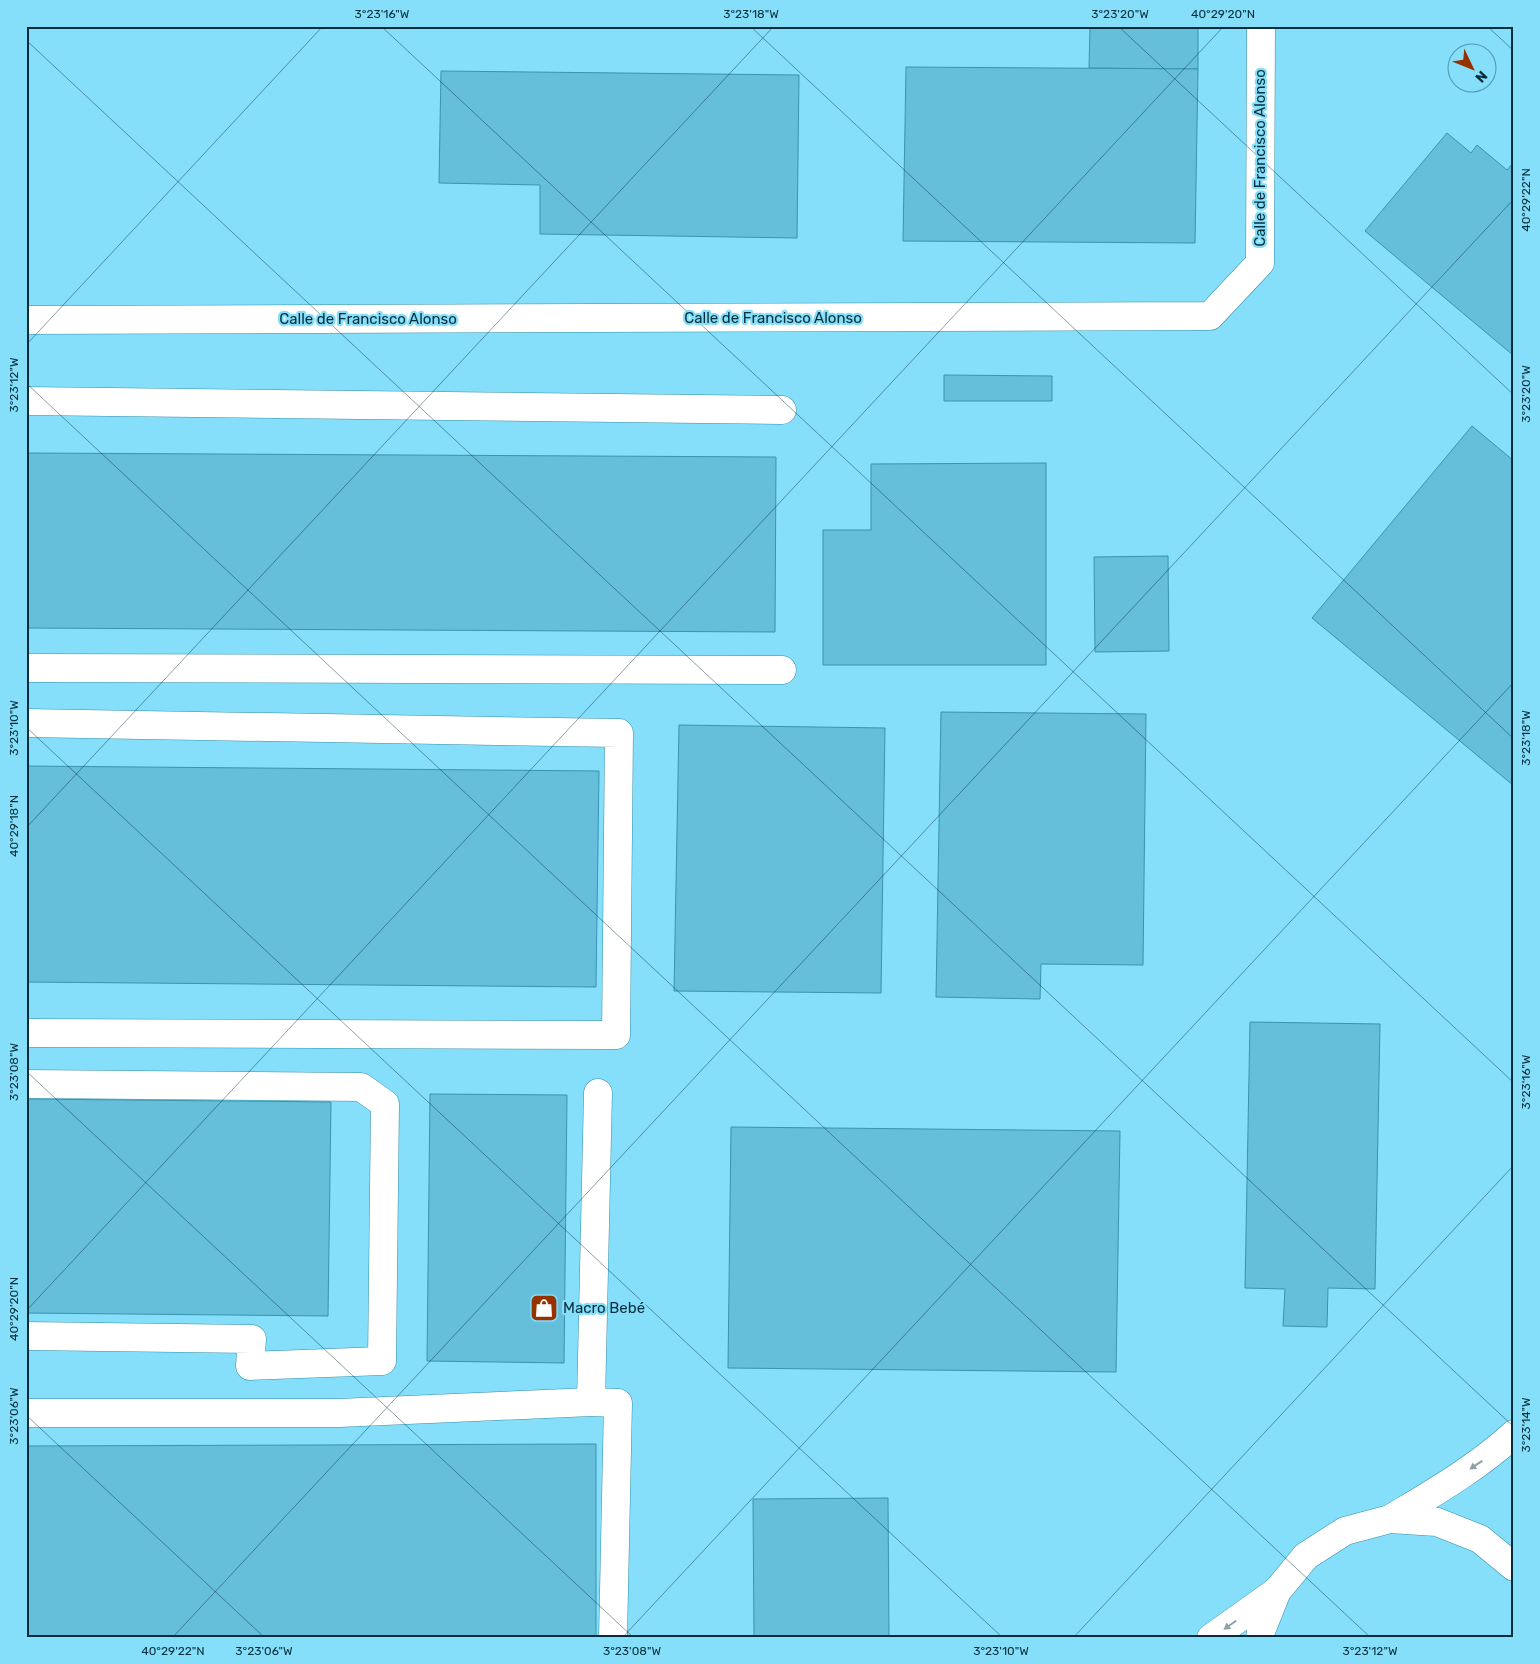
<svg xmlns="http://www.w3.org/2000/svg" width="1540" height="1664" viewBox="0 0 1540 1664" font-family="Rubik,sans-serif">
<style>
.building{fill:#65beda;stroke:#3894af}
.lines{fill:none;stroke-linecap:round;stroke-linejoin:round}
.minor-casing{stroke:#3390ab;stroke-width:29}
.minor{stroke:#fff;stroke-width:28}
.oneway{fill:#8fa1a6}
.ticks{fill:none;stroke:#062e3a;stroke-width:1;stroke-opacity:0.45}
.labels{text-anchor:middle;dominant-baseline:central;stroke-width:4.5;stroke-linejoin:round;paint-order:stroke}
.street-label{font-size:15px;fill:#062e3a;stroke:#85defa}
.poi-label{font-size:15px;fill:#062e3a;stroke:#85defa;text-anchor:start}
.neatline{fill:none;stroke:#062e3a;stroke-width:2}
.ticks-label{font-size:12px;text-anchor:middle;fill:#062e3a}
</style>
<rect width="100%" height="100%" fill="#85defa"/>
<!-- building -->
<g class="building">
<path d="M1090 26H1198V69L1089 68Z"/>
<path d="M906 67 1198 69 1195 243 903 241Z"/>
<path d="M441 71 799 75 797 238 540 234V185L439 183Z"/>
<path d="M1447 133 1471 153 1477 145 1507 170 1514 162V356L1365 231Z"/>
<path d="M944 375 1052 376V401H944Z"/>
<path d="M1472 426 1514 461V786L1312 618Z"/>
<path d="M26 453 776 457 775 632 26 628Z"/>
<path d="M1046 463V665H823V530H871V464Z"/>
<path d="M1168 556 1169 651 1095 652 1094 557Z"/>
<path d="M941 712 1146 714 1143 965 1041 964 1040 999 936 997Z"/>
<path d="M679 725 885 728 881 993 674 991Z"/>
<path d="M26 766 599 771 596 987 26 982Z"/>
<path d="M1250 1022 1380 1024 1375 1289 1328 1288 1327 1327 1283 1326 1285 1289 1245 1288Z"/>
<path d="M430 1094 567 1095 564 1363 427 1361Z"/>
<path d="M26 1099 331 1102 328 1316 26 1313Z"/>
<path d="M731 1127 1120 1131 1116 1372 728 1368Z"/>
<path d="M596 1444V1638H26V1446Z"/>
<path d="M888 1498 889 1638H754L753 1499Z"/>
</g>
<g class="lines">
<defs>
<g id="minor">
<path d="M26 320 1210 316 1260 263 1261 26"/>
<path d="M26 401 782 410"/>
<path d="M26 668 782 670"/>
<path d="M26 723 619 733 616 1035 26 1033"/>
<path d="M26 1084 361 1087 385 1104 382 1361 250 1366 252 1339 26 1336"/>
<path d="M591 1402 598 1093"/>
<path d="M26 1413H339L591 1402 618 1403 613 1638"/>
<path d="M1390 1519C1433 1493 1477 1468 1514 1434"/>
<path d="M1211 1638 1277 1591"/>
<path d="M1260 1638 1261 1631 1277 1591 1306 1556 1345 1531 1390 1519 1437 1522 1480 1539 1514 1567"/>
</g>
</defs>
<!-- minor casing -->
<use href="#minor" class="minor-casing"/>
<!-- minor -->
<use href="#minor" class="minor"/>
</g>
<!-- one-way arrows -->
<defs><path id="oneway-solid" d="M-6-.8H1V-3.2L6.5 0L1 3.2V.8H-6Z" transform="scale(1.25)"/></defs>
<g class="oneway">
<use href="#oneway-solid" transform="translate(1476 1465) rotate(146)"/>
<use href="#oneway-solid" transform="translate(1230 1625) rotate(145)"/>
</g>
<!-- ticks -->
<path class="ticks" d="M381 26 1514 1083M750 26 1514 739M1118 26 1514 395M1487 26 1514 51M26 40 1514 1427M26 345 323 26M26 383 1371 1638M26 727 1003 1638M26 828 774 26M26 1071 634 1638M26 1311 1224 26M26 1415 265 1638M172 1638 1514 199M622 1638 1514 682M1073 1638 1514 1165"/>
<!-- icons -->
<defs>
<symbol id="shop-square" viewBox="-11 -11 22 22"><rect x="-9" y="-9" width="18" height="18" rx="4" fill="#963200" stroke="#85defa"/><path d="M-5-2.5h2.3a2.7 3.5 0 0 1 5.4 0H5L5.5 6h-11ZM-1.5-2.5h3a1.5 2.3 0 0 0-3 0Z" fill="#fff"/></symbol>
</defs>
<g fill-rule="evenodd">
<use href="#shop-square" x="528" y="1292" width="32" height="32"/>
</g>
<g class="labels">
<!-- street labels -->
<g class="street-label">
<text transform="translate(1260 158) rotate(-90)">Calle de Francisco Alonso</text>
<text x="773" y="318">Calle de Francisco Alonso</text>
<text x="368" y="319">Calle de Francisco Alonso</text>
</g>
<!-- poi labels -->
<g class="poi-label">
<text x="563" y="1308">Macro Bebé</text>
</g>
</g>
<!-- border -->
<rect width="1540" height="1664" fill="none" stroke="#85defa" stroke-width="55"/>
<!-- north arrow -->
<g transform="translate(1472 68) rotate(133)"><circle r="24" fill="#85defa" stroke="#5298ad"/>
<path d="M0-4L9 19L0 12L-9 19Z" fill="#963200"/>
<text y="-8" font-size="14" font-weight="bold" text-anchor="middle" fill="#062e3a">N</text>
</g>
<rect x="28" y="28" width="1484" height="1608" class="neatline"/>
<g class="ticks-label">
<text x="382" y="18">3°23'16"W</text>
<text x="751" y="18">3°23'18"W</text>
<text x="1120" y="18">3°23'20"W</text>
<text x="1223" y="18">40°29'20"N</text>
<text transform="translate(1526 200) rotate(-90)" y="4">40°29'22"N</text>
<text transform="translate(14 385) rotate(-90)" y="4">3°23'12"W</text>
<text transform="translate(1526 394) rotate(-90)" y="4">3°23'20"W</text>
<text transform="translate(14 728) rotate(-90)" y="4">3°23'10"W</text>
<text transform="translate(1526 738) rotate(-90)" y="4">3°23'18"W</text>
<text transform="translate(14 826) rotate(-90)" y="4">40°29'18"N</text>
<text transform="translate(14 1072) rotate(-90)" y="4">3°23'08"W</text>
<text transform="translate(1526 1082) rotate(-90)" y="4">3°23'16"W</text>
<text transform="translate(14 1309) rotate(-90)" y="4">40°29'20"N</text>
<text transform="translate(14 1416) rotate(-90)" y="4">3°23'06"W</text>
<text transform="translate(1526 1425) rotate(-90)" y="4">3°23'14"W</text>
<text x="173" y="1655">40°29'22"N</text>
<text x="264" y="1655">3°23'06"W</text>
<text x="632" y="1655">3°23'08"W</text>
<text x="1001" y="1655">3°23'10"W</text>
<text x="1370" y="1655">3°23'12"W</text>
</g>
</svg>
